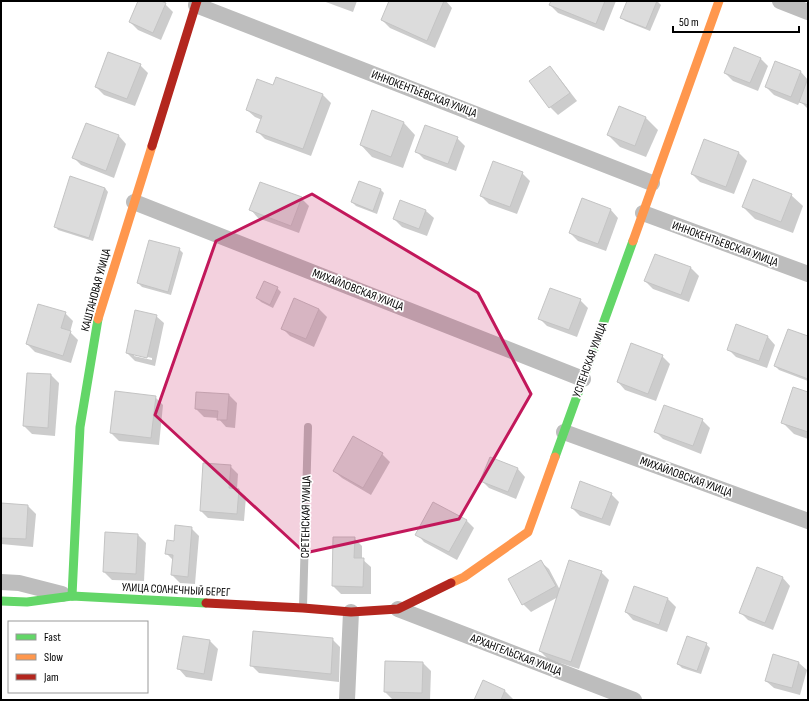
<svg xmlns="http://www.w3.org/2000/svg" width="809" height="701" viewBox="0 0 809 701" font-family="'Sofia Sans Condensed',sans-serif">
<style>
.shadow{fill:#0003;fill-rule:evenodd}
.building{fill:#dcdcdc;stroke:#c4c4c4}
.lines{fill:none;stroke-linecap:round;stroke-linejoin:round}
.lane{stroke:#bdbdbd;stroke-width:8}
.street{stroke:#bdbdbd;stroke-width:16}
.fast{stroke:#63d668;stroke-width:9}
.slow{stroke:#ff974d;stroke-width:9}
.jam{stroke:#b3261e;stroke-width:9}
.marked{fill:#c2185b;fill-opacity:0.2;stroke:#c2185b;stroke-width:3;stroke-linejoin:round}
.labels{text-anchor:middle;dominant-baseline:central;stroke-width:3.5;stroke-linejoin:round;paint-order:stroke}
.street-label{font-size:12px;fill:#000;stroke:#fff}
</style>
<rect width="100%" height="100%" fill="#fff"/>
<!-- shadow -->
<g class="shadow">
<path d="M139 1H159L165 4 173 12 161 40 138 30 130 22Z"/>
<path d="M323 1H357L353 12Z"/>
<path d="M390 1H446L452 8 435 48 390 28 382 20Z"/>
<path d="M552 1H616L604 31 558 13 550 5Z"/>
<path d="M628 1H657L661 5 650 31 625 21 622 17Z"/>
<path d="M760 58 768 66 758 91 733 81 725 73Z"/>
<path d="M140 65 148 73 135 106 104 95 96 87Z"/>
<path d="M550 67 557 75 577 101 558 115 550 107 531 81Z"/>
<path d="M801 72 808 80V109L800 101 798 105 774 95 766 87Z"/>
<path d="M277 78 323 95 331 103 311 156 265 139 257 131 262 120 255 117 247 110 274 86Z"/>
<path d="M619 107 646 118 658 130 646 157 620 147 608 135Z"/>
<path d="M404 123 415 135 403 168 372 157 361 145Z"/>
<path d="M86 124 119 136 126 144 114 178 81 165 73 157Z"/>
<path d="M457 138 465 146 456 171 424 159 416 151Z"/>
<path d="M705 141 739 153 747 161 734 194 700 182 692 174Z"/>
<path d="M522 173 530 181 517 214 489 204 481 196Z"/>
<path d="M359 182 381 190 384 193 377 214 356 206 352 202Z"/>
<path d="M105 188 108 192 93 241 58 230 55 226Z"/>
<path d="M791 195 803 206 793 233 755 219 743 207Z"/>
<path d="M301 198 309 206 299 233 258 218 251 210Z"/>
<path d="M400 201 426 211 434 218 427 236 402 227 394 219Z"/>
<path d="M611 210 618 218 606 251 578 241 570 233Z"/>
<path d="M179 249 183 253 171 295 142 287 138 283Z"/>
<path d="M655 255 691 268 699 276 689 302 653 289 645 281Z"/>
<path d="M277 288 281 292 273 308 261 302 257 298Z"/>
<path d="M294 299 319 309 327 317 314 347 290 336 282 328Z"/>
<path d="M580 300 588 308 577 337 547 326 539 318Z"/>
<path d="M65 313 73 321 70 332 78 340 71 363 35 352 27 344Z"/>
<path d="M156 316 164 323 155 366 135 361 127 353ZM134 354 152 358V360L134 356Z"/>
<path d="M768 337 775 345 767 368 736 357 728 349Z"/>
<path d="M808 337V381L779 370 775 366Z"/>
<path d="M662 356 670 364 656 401 625 390 618 382Z"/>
<path d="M28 374 51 375 59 383 55 436 32 434 24 426Z"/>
<path d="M808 393V439L794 434 782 422Z"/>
<path d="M229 395 237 403 235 428 226 427 218 418 204 417 196 409Z"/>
<path d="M155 397 163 405 159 445 119 441 111 433Z"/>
<path d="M702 420 710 428 701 454 663 439 655 431Z"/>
<path d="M382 454 390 462 371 495 342 478 334 471Z"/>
<path d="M491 458 518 469 525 477 516 499 489 488 481 480Z"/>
<path d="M230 466 238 474 237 489 246 497 244 521 208 518 201 511Z"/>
<path d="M611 494 619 502 610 526 580 516 572 508Z"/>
<path d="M1 504 28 506 36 514 33 547 1 544Z"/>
<path d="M466 520 474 528 457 560 424 542 417 534Z"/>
<path d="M191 528 199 536 195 584 180 583 172 575 173 560 166 553 175 542Z"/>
<path d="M138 535 146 543 144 581 112 580 104 572Z"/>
<path d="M354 538 362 546V559L371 567V594H341L333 586Z"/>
<path d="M541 562 549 569 560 590 601 572 609 580 579 669 548 659 540 651 558 597 531 612 523 604Z"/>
<path d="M783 578 790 586 773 630 748 620 740 612Z"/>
<path d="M635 587 668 599 676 607 667 632 633 620 626 612Z"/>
<path d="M184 637 210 641 218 649 212 681 186 677 179 669Z"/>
<path d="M332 639 340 647 339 682 259 673 251 665Z"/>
<path d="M706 644 710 648 701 674 682 668 678 664Z"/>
<path d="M774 655 799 663 807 670 800 695 774 688 766 681Z"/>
<path d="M423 663 431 671 430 700H393L385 692Z"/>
<path d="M483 681 505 691 513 699 512 700H475Z"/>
</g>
<!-- building -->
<g class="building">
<path d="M138 1H161L166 3 153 33 129 22Z"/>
<path d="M389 1H444L427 41 381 20Z"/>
<path d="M551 1H605L596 24 549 5Z"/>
<path d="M627 1H657L646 28 620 18Z"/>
<path d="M734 47 761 58 750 83 724 73Z"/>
<path d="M108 52 141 64 127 99 95 87Z"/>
<path d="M775 61 801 71 791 97 765 87Z"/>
<path d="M550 66 570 93 549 108 529 81Z"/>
<path d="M276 77 323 94 303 149 256 132 262 116 246 110 257 79 273 85Z"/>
<path d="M808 78V105L799 102Z"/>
<path d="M619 106 646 117 635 146 607 135Z"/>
<path d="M372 110 404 122 391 157 360 145Z"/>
<path d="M86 123 119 135 106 171 72 158Z"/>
<path d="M425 125 458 137 448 164 415 152Z"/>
<path d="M704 139 739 152 726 187 691 174Z"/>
<path d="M493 161 523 172 510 207 480 196Z"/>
<path d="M70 176 105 188 89 238 54 227Z"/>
<path d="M753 179 792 194 781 222 742 207Z"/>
<path d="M359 181 381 189 373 211 351 202Z"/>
<path d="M260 182 302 197 291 226 249 210Z"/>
<path d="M582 198 611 209 598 244 569 233Z"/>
<path d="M400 200 426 210 419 229 393 219Z"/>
<path d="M149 240 180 248 168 292 137 283Z"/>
<path d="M655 254 691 267 681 295 644 281Z"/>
<path d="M264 281 278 287 270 305 256 298Z"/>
<path d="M550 288 581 299 569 330 538 319Z"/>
<path d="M294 298 319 309 306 339 281 329Z"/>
<path d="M38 304 66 312 61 328 71 331 63 356 26 344Z"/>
<path d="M135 310 157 315 147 358 126 353Z"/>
<path d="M736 324 768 336 759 361 727 350Z"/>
<path d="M788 329 808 336V379L774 366Z"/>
<path d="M631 343 663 355 648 394 617 382Z"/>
<path d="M27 373 51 374 48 428 23 426Z"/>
<path d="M793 387 808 392V432L781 423Z"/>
<path d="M115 391 156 396 151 438 110 433Z"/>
<path d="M196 392 229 394 227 420H217L218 411 195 409Z"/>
<path d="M664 405 703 419 693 446 654 432Z"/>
<path d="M353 436 383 453 363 488 333 471Z"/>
<path d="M490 457 518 468 508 492 480 481Z"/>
<path d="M203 463 231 465 229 488 239 489 237 514 200 511Z"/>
<path d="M580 481 612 493 602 519 571 508Z"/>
<path d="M433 502 467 520 449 552 415 535Z"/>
<path d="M1 503 28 505 26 539 1 538Z"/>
<path d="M175 525 192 527 188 577 171 575 173 555 165 554 167 540 174 541Z"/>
<path d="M105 532 138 534 136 574 103 572Z"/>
<path d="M333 537H355L354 558H364L363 587 332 586Z"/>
<path d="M541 560 556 586 522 605 508 579Z"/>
<path d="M569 560 602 571 571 662 539 651Z"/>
<path d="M757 567 783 577 765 623 739 613Z"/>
<path d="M634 586 668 598 659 625 625 612Z"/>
<path d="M253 631 333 638 331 674 250 666Z"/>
<path d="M183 636 210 640 204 674 177 669Z"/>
<path d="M687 636 707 643 697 671 677 664Z"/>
<path d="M773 654 799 662 792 688 765 681Z"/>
<path d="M385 661 423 662 422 693 384 692Z"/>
<path d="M483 680 505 690 501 700H474Z"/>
</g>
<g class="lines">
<!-- lane -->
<path class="lane" d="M303 607 308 427"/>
<!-- street -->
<g class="street">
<path d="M780 1 808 12"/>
<path d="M196 5 652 183"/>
<path d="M134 202 583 379"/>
<path d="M643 213 808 274"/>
<path d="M564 432 808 521"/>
<path d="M1 582 19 583 62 594"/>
<path d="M398 609 634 700"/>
<path d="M347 700 351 612"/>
</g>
<!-- fast -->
<g class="fast">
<path d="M555 457 633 241"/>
<path d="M72 596 80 427 98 319"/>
<path d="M1 601 27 602 72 596 206 603"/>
</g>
<!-- slow -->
<g class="slow">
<path d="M633 241 719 1"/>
<path d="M98 319 152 146"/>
<path d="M451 583 464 577 528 532 555 457"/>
</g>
<!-- jam -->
<g class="jam">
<path d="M152 146 197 1"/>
<path d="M206 603 303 608 351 612 398 609 451 583"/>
</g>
</g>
<!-- marked area -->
<path class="marked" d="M312 194 478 293 531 394 459 519 305 553 155 415 216 241Z"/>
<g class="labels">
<!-- street labels -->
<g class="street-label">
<text transform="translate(424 94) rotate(21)">ИННОКЕНТЬЕВСКАЯ УЛИЦА</text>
<text transform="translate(725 244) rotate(20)">ИННОКЕНТЬЕВСКАЯ УЛИЦА</text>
<text transform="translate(96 290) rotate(-75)">КАШТАНОВАЯ УЛИЦА</text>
<text transform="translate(358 290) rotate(21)">МИХАЙЛОВСКАЯ УЛИЦА</text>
<text transform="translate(590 360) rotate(-70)">УСПЕНСКАЯ УЛИЦА</text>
<text transform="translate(686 477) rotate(20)">МИХАЙЛОВСКАЯ УЛИЦА</text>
<text transform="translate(306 517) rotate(-89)">СРЕТЕНСКАЯ УЛИЦА</text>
<text transform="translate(176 590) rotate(3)">УЛИЦА СОЛНЕЧНЫЙ БЕРЕГ</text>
<text transform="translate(516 655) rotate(21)">АРХАНГЕЛЬСКАЯ УЛИЦА</text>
</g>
</g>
<!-- border -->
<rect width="809" height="701" fill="none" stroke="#000000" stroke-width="4"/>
<!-- legend -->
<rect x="8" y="621" width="140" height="72" fill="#ffffff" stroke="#999999"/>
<rect x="16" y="634" width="20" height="6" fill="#63d668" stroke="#999999"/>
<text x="44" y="641" font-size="12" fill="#000000">Fast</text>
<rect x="16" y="654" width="20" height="6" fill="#ff974d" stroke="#999999"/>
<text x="44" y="661" font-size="12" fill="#000000">Slow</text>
<rect x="16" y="674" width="20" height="6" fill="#b3261e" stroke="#999999"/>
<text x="44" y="681" font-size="12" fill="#000000">Jam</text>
<!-- scale -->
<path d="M673 26v6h126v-6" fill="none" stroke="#000000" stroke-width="2"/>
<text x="679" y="26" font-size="12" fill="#000000" stroke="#ffffff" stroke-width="3" paint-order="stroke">50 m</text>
</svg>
